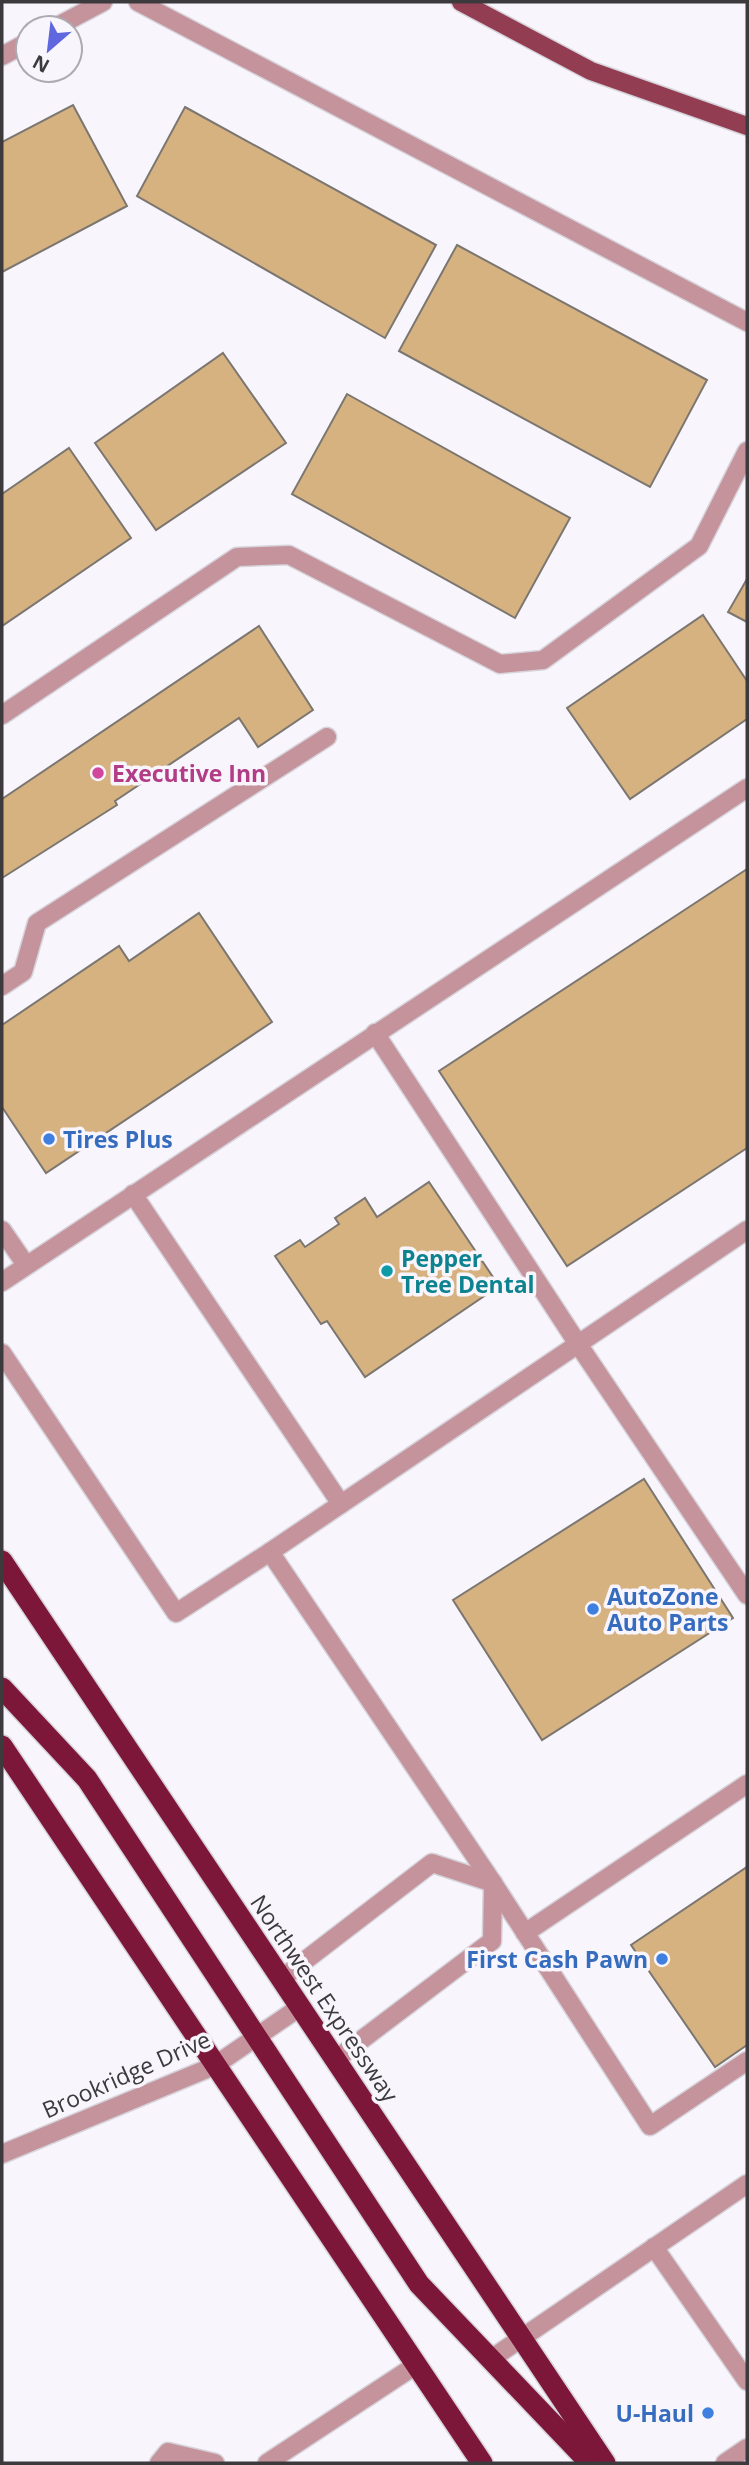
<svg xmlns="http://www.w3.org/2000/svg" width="749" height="2465" viewBox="0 0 749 2465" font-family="'Open Sans',sans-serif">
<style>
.building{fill:#d7b281;stroke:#7b7670;stroke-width:2}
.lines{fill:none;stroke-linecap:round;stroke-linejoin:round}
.minor-casing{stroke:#d6d3da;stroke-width:21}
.major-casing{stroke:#d6d3da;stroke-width:21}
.highway-casing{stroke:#d6d3da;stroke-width:24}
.minor{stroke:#c5939c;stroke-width:18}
.major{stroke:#923d52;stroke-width:18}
.highway{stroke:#7d1739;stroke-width:21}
.hotel-dot{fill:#d1479c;stroke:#f8f5fd;stroke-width:2.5}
.shop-dot{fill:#3f7fe0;stroke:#f8f5fd;stroke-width:2.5}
.culture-dot{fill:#0f9aa8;stroke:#f8f5fd;stroke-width:2.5}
.labels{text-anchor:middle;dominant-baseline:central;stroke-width:7;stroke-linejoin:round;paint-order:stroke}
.hotel-label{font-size:23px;font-weight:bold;fill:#b23c85;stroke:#f8f5fd;text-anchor:start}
.shop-label{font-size:23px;font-weight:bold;fill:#366cbe;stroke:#f8f5fd;text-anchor:start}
.culture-label{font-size:23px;font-weight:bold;fill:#0d838f;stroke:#f8f5fd;text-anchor:start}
.street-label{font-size:23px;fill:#3c3a3d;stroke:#f8f5fd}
</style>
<rect width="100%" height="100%" fill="#f8f5fd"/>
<!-- building -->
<g class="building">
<path d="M73 105 127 206 2 272V142Z"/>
<path d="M185 107 436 245 385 338 137 196Z"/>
<path d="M457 245 707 380 650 487 399 351Z"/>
<path d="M223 353 286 443 156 530 95 443Z"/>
<path d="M347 394 570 518 515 618 292 494Z"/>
<path d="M69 448 131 538 2 626V494Z"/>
<path d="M747 579V622L728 612Z"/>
<path d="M703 615 747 681V719L630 799 567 708Z"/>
<path d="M259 626 313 710 258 747 239 718 115 801 117 805 2 878V799Z"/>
<path d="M747 869V1148L567 1266 439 1071Z"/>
<path d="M199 913 272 1022 46 1173 2 1107V1025L119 946 129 961Z"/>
<path d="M429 1182 499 1286 365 1377 327 1321 321 1324 275 1256 300 1240 305 1247 339 1224 335 1218 365 1198 377 1217Z"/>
<path d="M644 1479 733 1618 542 1740 453 1600Z"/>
<path d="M747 1867V2045L715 2067 631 1945Z"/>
</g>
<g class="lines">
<defs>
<g id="minor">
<path d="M138 2 747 322"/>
<path d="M54 28 103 2"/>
<path d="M2 56 28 42"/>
<path d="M2 715 237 557 289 555 500 664 543 660 699 546 747 451"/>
<path d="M2 986 23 972 37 923 327 737"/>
<path d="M375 1033 578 1344 747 1595"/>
<path d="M133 1194 341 1504"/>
<path d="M2 1230 26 1265"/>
<path d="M747 1230 270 1552 493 1883 650 2126 747 2061"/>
<path d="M2 1282 747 788"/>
<path d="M2 1353 176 1613 270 1552"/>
<path d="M525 1933 747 1784"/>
<path d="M281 1979 432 1863 493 1883 492 1941 335 2060"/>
<path d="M2 2154 214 2066 300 2007"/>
<path d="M654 2247 747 2381"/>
<path d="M491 2359 747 2184"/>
<path d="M159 2463 168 2452 215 2463"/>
<path d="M267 2463 416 2365"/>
<path d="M725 2463 747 2448"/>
</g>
<path id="major" d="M461 2 591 71 747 126"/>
<g id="highway">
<path d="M2 1561 605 2463"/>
<path d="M2 1688 87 1779 419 2284 590 2463"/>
<path d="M2 1746 482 2463"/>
</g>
</defs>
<!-- minor casing -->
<use href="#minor" class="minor-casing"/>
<!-- major casing -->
<use href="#major" class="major-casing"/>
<!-- highway casing -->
<use href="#highway" class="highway-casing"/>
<!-- minor -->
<use href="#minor" class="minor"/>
<!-- major -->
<use href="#major" class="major"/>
<!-- highway -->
<use href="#highway" class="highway"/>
</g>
<!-- markers -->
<circle class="hotel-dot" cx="98" cy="773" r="7"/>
<g class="shop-dot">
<circle cx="49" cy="1139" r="7"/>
<circle cx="593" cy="1609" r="7"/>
<circle cx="662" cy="1959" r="7"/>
<circle cx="708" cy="2413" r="7"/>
</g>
<circle class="culture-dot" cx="387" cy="1271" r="7"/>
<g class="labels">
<!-- hotel labels -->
<g class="hotel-label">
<text x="112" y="773">Executive Inn</text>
</g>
<!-- shop labels -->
<g class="shop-label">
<text x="63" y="1139">Tires Plus</text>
<text x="607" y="1596">AutoZone<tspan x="607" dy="26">Auto Parts</tspan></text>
<text x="648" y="1959" text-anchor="end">First Cash Pawn</text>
<text x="694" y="2413" text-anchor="end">U-Haul</text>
</g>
<!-- culture labels -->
<g class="culture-label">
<text x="401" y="1258">Pepper<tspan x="401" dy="26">Tree Dental</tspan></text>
</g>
<!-- street labels -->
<g class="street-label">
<text transform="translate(325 1998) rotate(56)">Northwest Expressway</text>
<text transform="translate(126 2074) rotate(-24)">Brookridge Drive</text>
</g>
</g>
<!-- border -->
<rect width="749" height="2465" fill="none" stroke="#3c3a3d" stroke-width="7"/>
<!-- north arrow -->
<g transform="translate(49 49) rotate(208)"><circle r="33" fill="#f8f5fd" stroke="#adaab0" stroke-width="2"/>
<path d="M0-5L12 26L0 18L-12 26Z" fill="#5f67df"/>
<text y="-10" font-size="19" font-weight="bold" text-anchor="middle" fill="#3c3a3d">N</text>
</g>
</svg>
